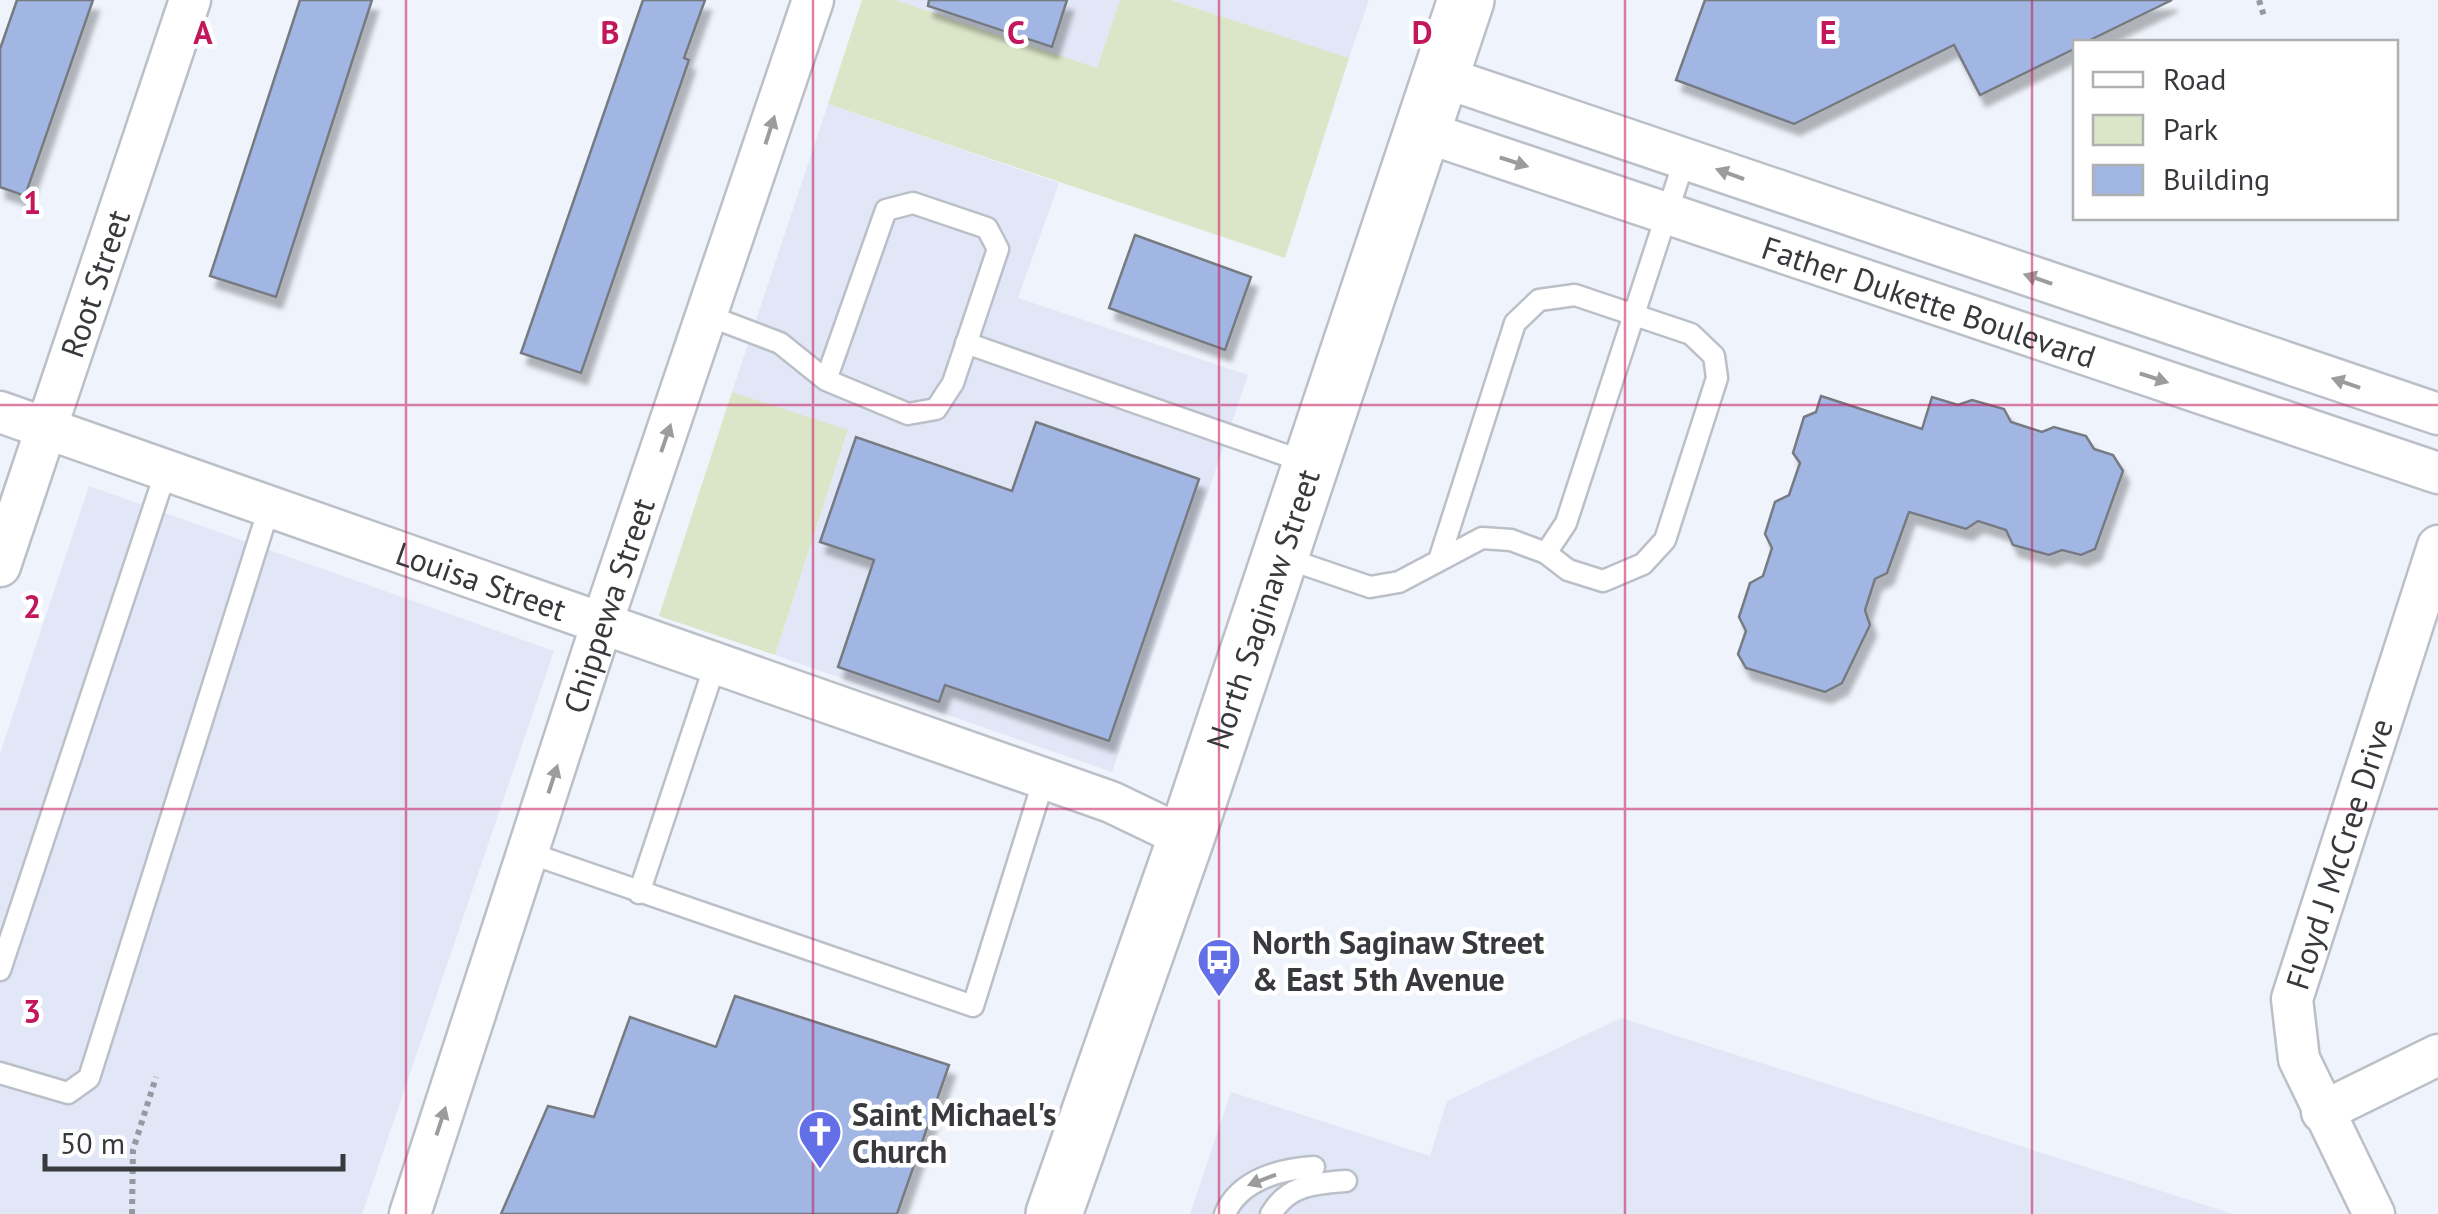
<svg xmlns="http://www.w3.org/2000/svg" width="2438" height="1214" viewBox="0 0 2438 1214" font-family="'PT Sans',sans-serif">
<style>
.built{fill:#e1e7f6}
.green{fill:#dbe5c7}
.building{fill:#a2b6e4;stroke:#767a81;stroke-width:2.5;filter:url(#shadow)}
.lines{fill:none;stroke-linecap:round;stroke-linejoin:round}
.service-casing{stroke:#bbbfc7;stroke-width:25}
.minor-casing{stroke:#bbbfc7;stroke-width:45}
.secondary-casing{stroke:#bbbfc7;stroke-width:60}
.path{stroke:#96999f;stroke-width:6;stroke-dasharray:5 5;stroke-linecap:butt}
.service{stroke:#fff;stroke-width:20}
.minor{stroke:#fff;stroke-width:40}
.secondary{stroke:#fff;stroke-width:55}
.oneway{fill:#9b9c9e}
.grid{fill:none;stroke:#c2185b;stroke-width:2.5;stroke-opacity:0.55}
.labels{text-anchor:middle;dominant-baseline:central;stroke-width:9;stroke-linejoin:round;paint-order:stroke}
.street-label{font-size:32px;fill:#37393c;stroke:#fff}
.poi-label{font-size:32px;font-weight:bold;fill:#37393c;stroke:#fff;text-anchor:start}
.grid-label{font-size:32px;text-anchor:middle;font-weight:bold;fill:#c2185b;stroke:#fff;stroke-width:9;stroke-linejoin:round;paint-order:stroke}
</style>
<defs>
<filter id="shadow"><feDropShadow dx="6" dy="11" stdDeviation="2.5" flood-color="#0004"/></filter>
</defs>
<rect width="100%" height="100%" fill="#eff3fb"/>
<!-- built -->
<g class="built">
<path d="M895 0H1120L1097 68Z"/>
<path d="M1171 0H1369L1349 58Z"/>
<path d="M828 104 1059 183 1018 298 1248 375 1112 772 775 655 848 431 732 392Z"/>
<path d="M89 486 554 651 362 1214H0V754Z"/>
<path d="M1621 1018 2233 1214H1190L1231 1092 1430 1156 1447 1101Z"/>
</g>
<!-- green -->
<g class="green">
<path d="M862 0H895L1097 68 1120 0H1171L1349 58 1285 258 828 104Z"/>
<path d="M732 392 848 430 775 655 659 616Z"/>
</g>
<!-- building -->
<g class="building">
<path d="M17 0H93L25 196 0 187V49Z"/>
<path d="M300 0H372L276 297 210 276Z"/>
<path d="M643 0H705L684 58 689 60 581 373 521 353Z"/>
<path d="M929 0H1067L1052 47 928 6Z"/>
<path d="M1705 0H2172L2086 42H2076V48L1980 95 1954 45 1794 124 1676 80Z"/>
<path d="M1135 235 1251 277 1225 350 1109 308Z"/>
<path d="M1821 396 1922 429 1932 397 1958 405 1972 400 2004 409 2011 422 2042 432 2054 427 2086 436 2094 449 2113 455 2123 471 2095 549 2081 555 2062 550 2049 555 2013 545 2006 530 1978 521 1966 529 1909 512 1887 573 1875 579 1865 610 1870 625 1842 683 1825 692 1746 668 1738 654 1746 631 1739 617 1750 583 1763 576 1772 548 1765 534 1775 502 1789 495 1800 463 1793 453 1804 417 1816 412Z"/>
<path d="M1036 422 1199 479 1109 741 945 685 939 702 838 667 874 560 820 542 856 437 1012 491Z"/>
<path d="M735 996 949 1065 897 1214H501L548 1106 594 1117 630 1017 716 1047Z"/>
</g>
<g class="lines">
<defs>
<g id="service">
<path d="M709 316 780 343 826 380 908 414 936 409 953 383 998 249 987 228 913 203 886 210 826 380"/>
<path d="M966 343 1308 463"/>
<path d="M1282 557 1370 587 1399 582 1482 538 1511 540 1546 553 1566 523 1685 158"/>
<path d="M1440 557 1515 323 1539 300 1575 295 1691 334 1714 356 1717 378 1665 540 1643 564 1603 581 1568 570 1546 553"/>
<path d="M529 853 973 1006 1044 779"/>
<path d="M639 893 715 665"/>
<path d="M0 970 166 471"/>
<path d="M0 1073 68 1093 89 1078 269 508"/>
<path d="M1225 1214C1239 1180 1280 1169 1314 1167"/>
<path d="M1271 1214C1288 1185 1315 1183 1346 1181"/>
</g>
<g id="minor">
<path d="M1440 76 2438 414"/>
<path id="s1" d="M1422 131 2438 473"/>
<path id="s2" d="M0 412 1111 802 1186 838"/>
<path id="s3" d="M0 566 190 0"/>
<path d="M2322 1112 2438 1055"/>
<path id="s4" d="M410 1214 602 623 813 0"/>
<path id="s5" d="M2374 1214 2299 1059 2292 999 2438 546"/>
</g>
<g id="secondary">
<path id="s6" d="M1054 1214 1186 838 1466 0"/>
</g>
</defs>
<!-- service casing -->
<use href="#service" class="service-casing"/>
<!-- minor casing -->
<use href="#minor" class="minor-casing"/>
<!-- secondary casing -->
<use href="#secondary" class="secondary-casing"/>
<!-- path -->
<g class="path">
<path d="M2259 0 2264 16"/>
<path d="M132 1214 133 1150 156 1077"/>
</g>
<!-- service -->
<use href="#service" class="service"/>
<!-- minor -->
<use href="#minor" class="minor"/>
<!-- secondary -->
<use href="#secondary" class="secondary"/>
</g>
<!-- one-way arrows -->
<defs><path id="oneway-solid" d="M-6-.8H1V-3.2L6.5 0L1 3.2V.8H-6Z" transform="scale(2.5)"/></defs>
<g class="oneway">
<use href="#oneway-solid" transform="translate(770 130) rotate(-72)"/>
<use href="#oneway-solid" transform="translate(1514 162) rotate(18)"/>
<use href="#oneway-solid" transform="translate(1730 174) rotate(-160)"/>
<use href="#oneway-solid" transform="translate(2038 279) rotate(-161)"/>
<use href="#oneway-solid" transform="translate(2154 378) rotate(18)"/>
<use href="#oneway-solid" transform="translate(2346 383) rotate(-161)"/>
<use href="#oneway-solid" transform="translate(666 438) rotate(-71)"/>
<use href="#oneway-solid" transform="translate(553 779) rotate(-72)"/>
<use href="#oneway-solid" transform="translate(441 1121) rotate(-72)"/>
<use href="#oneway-solid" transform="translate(1262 1180) rotate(159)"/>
</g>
<!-- grid -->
<path class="grid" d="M406 0V1214M813 0V1214M1219 0V1214M1625 0V1214M2032 0V1214M0 405H2438M0 809H2438"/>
<!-- icons -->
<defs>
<symbol id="bus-pin" viewBox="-11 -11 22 30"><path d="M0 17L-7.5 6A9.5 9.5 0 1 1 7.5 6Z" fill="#626fe7" stroke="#fff"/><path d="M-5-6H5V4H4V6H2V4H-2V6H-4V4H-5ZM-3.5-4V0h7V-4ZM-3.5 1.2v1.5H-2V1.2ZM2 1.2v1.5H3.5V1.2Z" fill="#fff"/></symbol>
<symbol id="church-pin" viewBox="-11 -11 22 30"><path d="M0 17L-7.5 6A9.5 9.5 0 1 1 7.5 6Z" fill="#626fe7" stroke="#fff"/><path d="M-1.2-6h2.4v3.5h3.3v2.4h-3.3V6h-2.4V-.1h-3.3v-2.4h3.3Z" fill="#fff"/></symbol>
</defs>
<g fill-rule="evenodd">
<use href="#bus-pin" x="1194" y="935" width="50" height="68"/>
<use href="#church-pin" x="795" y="1107" width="50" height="68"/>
</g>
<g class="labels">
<!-- street labels -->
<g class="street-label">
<text stroke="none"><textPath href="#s3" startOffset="298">Root Street</textPath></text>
<text stroke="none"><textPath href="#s1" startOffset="535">Father Dukette Boulevard</textPath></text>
<text stroke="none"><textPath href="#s2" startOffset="510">Louisa Street</textPath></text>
<text stroke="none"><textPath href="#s4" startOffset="640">Chippewa Street</textPath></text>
<text stroke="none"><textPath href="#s6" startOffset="640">North Saginaw Street</textPath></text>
<text stroke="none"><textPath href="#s5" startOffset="385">Floyd J McCree Drive</textPath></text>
</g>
<!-- poi labels -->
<g class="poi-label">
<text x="1252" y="942">North Saginaw Street<tspan x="1252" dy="37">&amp; East 5th Avenue</tspan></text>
<text x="852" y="1114">Saint Michael's<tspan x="852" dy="37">Church</tspan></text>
</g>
</g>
<g class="grid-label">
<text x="203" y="44">A</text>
<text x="610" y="44">B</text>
<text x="1016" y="44">C</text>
<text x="1422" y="44">D</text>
<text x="1828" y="44">E</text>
<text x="32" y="214">1</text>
<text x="32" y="618">2</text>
<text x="32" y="1023">3</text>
</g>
<!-- legend -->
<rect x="2073" y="40" width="325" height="180" fill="#ffffff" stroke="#afb0b1" stroke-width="2.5"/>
<rect x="2093" y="72" width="50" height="15" fill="#ffffff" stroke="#afb0b1" stroke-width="2.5"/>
<text x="2163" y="90" font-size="30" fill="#37393c">Road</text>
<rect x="2093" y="115" width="50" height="30" fill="#dbe5c7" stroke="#afb0b1" stroke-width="2.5"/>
<text x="2163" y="140" font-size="30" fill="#37393c">Park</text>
<rect x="2093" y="165" width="50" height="30" fill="#a2b6e4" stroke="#afb0b1" stroke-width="2.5"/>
<text x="2163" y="190" font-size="30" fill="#37393c">Building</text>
<!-- scale -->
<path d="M45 1154v15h298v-15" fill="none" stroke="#37393c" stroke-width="5"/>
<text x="60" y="1154" font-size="30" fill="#37393c" stroke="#ffffff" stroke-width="8" paint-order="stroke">50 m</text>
</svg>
